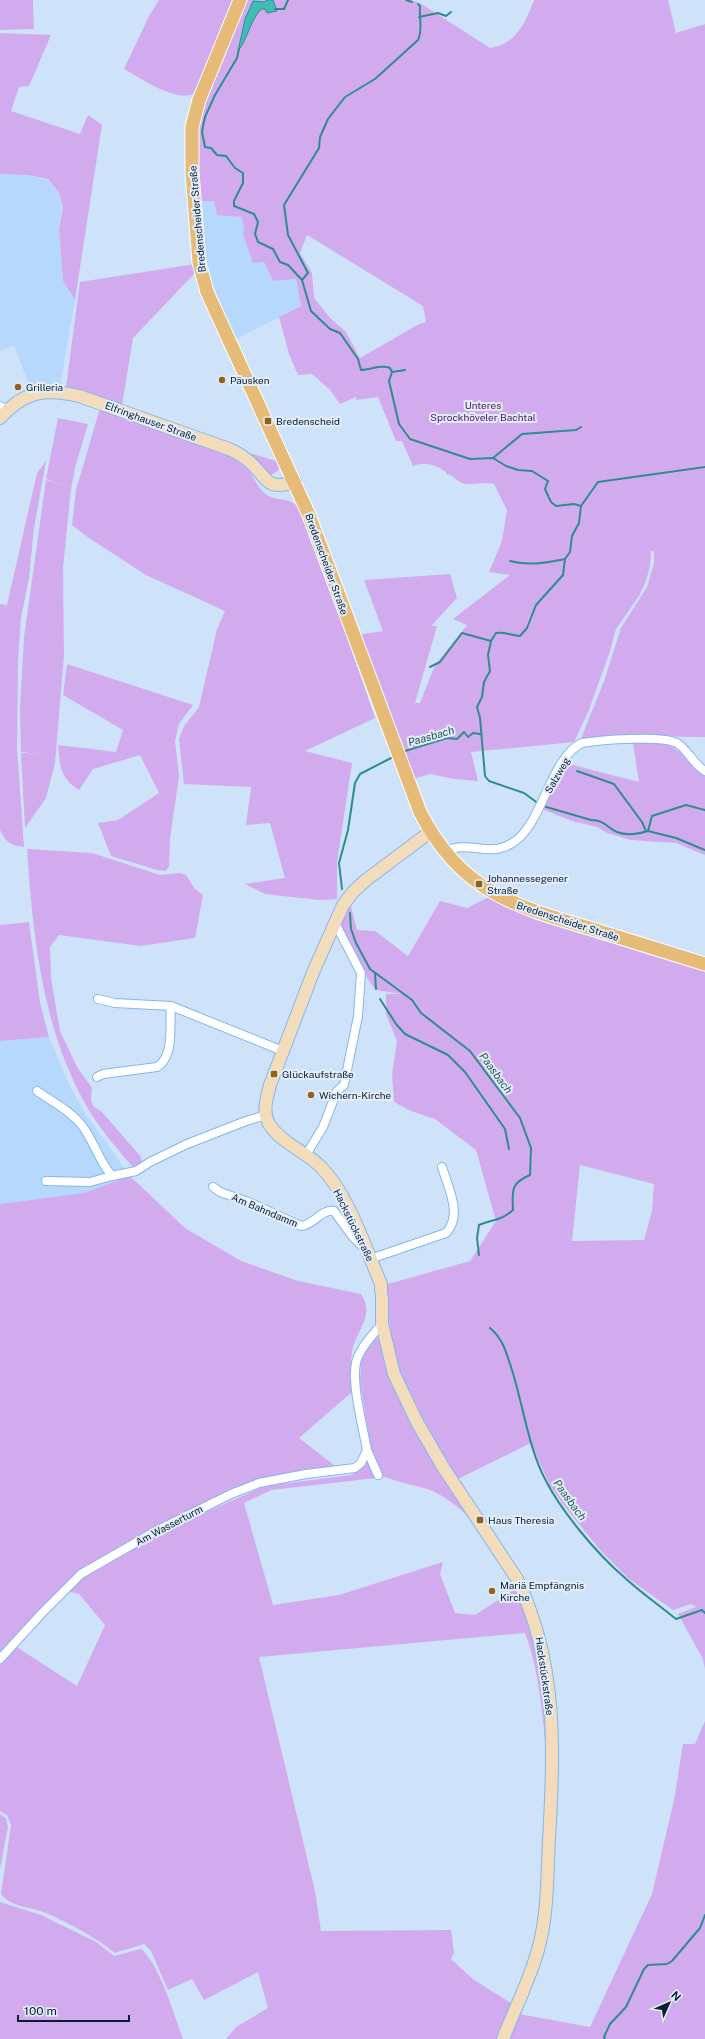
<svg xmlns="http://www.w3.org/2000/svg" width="705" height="2039" viewBox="0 0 705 2039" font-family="'Public Sans',sans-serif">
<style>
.built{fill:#b6d8fd}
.green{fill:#d2abee;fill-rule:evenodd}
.water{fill:#3ebcb6;stroke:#2e8c8e}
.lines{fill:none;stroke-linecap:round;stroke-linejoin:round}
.stream{stroke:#2e8c8e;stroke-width:2}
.street-casing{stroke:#83b7ed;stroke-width:10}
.secondary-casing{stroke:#83b7ed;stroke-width:14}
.primary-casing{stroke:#fff;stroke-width:15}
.street{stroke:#fff;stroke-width:8}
.secondary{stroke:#f2dcbb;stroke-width:12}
.primary{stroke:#e6ba77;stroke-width:13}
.poi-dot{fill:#956115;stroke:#e4eefa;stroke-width:1.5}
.labels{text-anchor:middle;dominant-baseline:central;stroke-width:4;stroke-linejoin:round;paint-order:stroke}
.street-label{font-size:10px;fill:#091d32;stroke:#e4eefa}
.poi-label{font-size:10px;fill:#091d32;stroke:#e4eefa;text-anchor:start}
.park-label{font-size:10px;fill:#4a1467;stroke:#e4eefa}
.water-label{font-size:11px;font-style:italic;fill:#205451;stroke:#e4eefa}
</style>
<rect width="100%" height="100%" fill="#cee3f9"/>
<!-- built -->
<g class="built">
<path d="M0 174 26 175 48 180 59 194 62 208 59 229 63 281 75 301 60 386 31 390 14 345 0 351Z"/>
<path d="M199 201H214L217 215 242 216 273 281 296 279 301 306 236 339 216 293 208 270 203 247Z"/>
<path d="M49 1037 67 1080 84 1112 130 1176 85 1193 0 1204V1041Z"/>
</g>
<!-- green -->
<g class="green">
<path d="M0 0H33L34 29 0 30Z"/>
<path d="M159 0H235L195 93C178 104 140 78 124 69L149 16Z"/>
<path d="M245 0H410L420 3 490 48C517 44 525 23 534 0H668L676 33 705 24V737C664 738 620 729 580 741L604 681 621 628 647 587 654 563V551H651L650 566 646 581 639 596 616 629 610 651 589 710 574 742 471 752 478 781 454 779 430 774 413 779 358 635 383 631 364 580 450 574 457 598 431 626H437L415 703H420L435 665 467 625 453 619 510 575 489 572 502 541 507 510 494 484C483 481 471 486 462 483 456 481 453 474 446 474V472C436 465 425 461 413 466L402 441H396L378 397 356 400V397L340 404 330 390 312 374 298 375 289 354 279 317 301 306 296 279 273 281 264 262 253 263 243 235 244 228 242 217 217 215 214 201H199L197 155 199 115ZM307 235 423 306 426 322 419 324 360 358 346 332 330 318 314 298 312 273 300 253Z"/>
<path d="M0 33 51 35 29 86 19 87 11 111 80 134 88 115 102 125 75 300 63 281 59 229 63 208 59 193 48 179 27 175 0 174Z"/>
<path d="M195 264 194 274 133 338 122 405 98 396 66 387 80 282Z"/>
<path d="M100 408 231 457C237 461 243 465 248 470 255 478 258 490 267 495 278 502 287 496 298 507L340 617 375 718 305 751 352 763 337 862V899L319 900 265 894 245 884 285 878 270 823 246 825 251 787 184 784 179 739 184 726 199 707 217 629 225 611 146 575 86 536 72 525 76 490Z"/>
<path d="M58 418 88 424 76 464 71 489 63 568 64 656 55 763 46 798 25 828 21 753 40 754 21 752 20 708 24 637 46 480 63 486 46 479Z"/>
<path d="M243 451 276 461 279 468 278 471 271 475Z"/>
<path d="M46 461 34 528 29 578 21 618 18 662 17 748 24 847C10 845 6 842 0 830V604L7 605 37 473Z"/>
<path d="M67 664 193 705 179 724 175 741 179 776 170 839 169 866 166 871 157 870 111 856 98 823 118 820 159 793 140 755 93 769 79 790C60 778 60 766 58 745L116 752 123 730 63 695Z"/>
<path d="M660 742C685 749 685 763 705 775V855L676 843 631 840 607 833 597 827 572 821 542 809 546 805 544 804 565 763 639 782 633 743Z"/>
<path d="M27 849 92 853 160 875 179 873 186 875 195 889 203 895 195 938 141 946 59 935 50 947 51 978 60 1031 77 1067 92 1088 91 1100 93 1106 102 1112 141 1157 142 1165 135 1170C119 1150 100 1130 87 1107 42 1028 33 938 27 849Z"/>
<path d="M489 897 536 920 705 972V1669L703 1659 678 1614 696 1607 691 1604 673 1610 629 1579 602 1552 565 1507 549 1484 531 1443 458 1479C416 1418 385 1360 388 1284L470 1261 496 1221 476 1150 435 1119 411 1111 394 1102 392 1074 397 1041 386 1014V994H401L376 990 369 981 339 924 350 903 357 930 375 931 408 956 440 901 467 908ZM580 1165 654 1184 652 1211 644 1240 572 1241Z"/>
<path d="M29 922 40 1003 49 1037 0 1041V925Z"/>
<path d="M130 1176 185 1228 241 1261 298 1281 361 1294C376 1316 355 1331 352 1352 350 1360 352 1381 352 1392L299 1438 339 1469 262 1479 85 1568 0 1654V1204L84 1193Z"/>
<path d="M375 1337 381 1341 481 1530C466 1514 450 1498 430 1490 415 1485 400 1483 385 1477L271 1490 244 1503 273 1605 339 1595 443 1562 440 1574 455 1613 475 1615 517 1588 531 1616 546 1706 548 1770C543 1724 541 1676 525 1633L259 1657 315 1891 321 1931 451 1930 454 1952 451 1959 474 1980 514 2005 500 2039H226L236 2027 268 2008 258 1972 204 2000 192 1979 168 1990 151 1951 144 1944 115 1953C95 1937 72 1925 49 1914 34 1907 11 1908 1 1894L11 1825 7 1815 0 1811V1662L15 1646 77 1686 105 1625 79 1594 67 1591 79 1580 163 1531 265 1486 352 1475 363 1466 371 1450 360 1382 361 1359Z"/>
<path d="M705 1721V2039H509L519 2014 590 2027 652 1894 674 1800 683 1744H695Z"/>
<path d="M0 1814 6 1818 8 1827 0 1869Z"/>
<path d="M0 1902 41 1915 96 1942 114 1956 141 1949C159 1963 175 2017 183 2039H0Z"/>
</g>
<!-- water -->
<path class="water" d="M267 0H273L277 11 267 13 265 9H261C250 21 248 38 238 51L245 19 253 1 264 2Z"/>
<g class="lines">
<!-- stream -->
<g class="stream">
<path d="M406 0 412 2"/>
<path d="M275 9H284L288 0"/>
<path d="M419 17 438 13 446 16 451 12"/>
<path d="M239 49 237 58 215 95 205 117 202 132 205 147 211 148 217 155 226 156 235 168 243 173V183L234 201V206L254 214 258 222 255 234 258 242 273 249 280 262 288 265 302 280 311 311 330 329 340 333 358 359 361 370C371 370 380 364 390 368L392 372 389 381 399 424 410 439 470 459 493 458 506 466 518 470 532 471 548 481 545 489 551 502 556 506 574 504 581 506 579 523 572 536 570 552 565 559 563 575 536 605 527 628 520 636C511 635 505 632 496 633L491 641 488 655 490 671 484 682 482 697 477 707 480 718 485 776 489 781 524 793 539 804"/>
<path d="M302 280 308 273 288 235 284 205 319 148 320 137 328 119 345 97 375 79 418 40C423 30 419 17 420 6L418 4"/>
<path d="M392 372 405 370"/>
<path d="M493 458 522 434 576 430 581 427"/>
<path d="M581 506 598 482 705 467"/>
<path d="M510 561C530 566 544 563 565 559"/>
<path d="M430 667 440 662 462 633 491 641"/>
<path d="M405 751 447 738 457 739 464 732 468 737 473 733 480 734"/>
<path d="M577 771 614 784 642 822 646 831"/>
<path d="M543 806 591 820C605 820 606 827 617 832 627 836 638 834 648 831L676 838 705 850"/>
<path d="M648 831 652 816 686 805 705 810"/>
<path d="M342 889 339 863 348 830 355 783 360 774 391 758"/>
<path d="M350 913 351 929 356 943 370 969 412 1000 421 1013 470 1051 520 1118 531 1148 530 1175C511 1183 512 1190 513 1210 501 1221 493 1219 479 1225L477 1238 479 1255"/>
<path d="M375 974 376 989"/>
<path d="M380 999 396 1024 405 1034 448 1055 465 1072 505 1129 509 1149"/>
<path d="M490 1328C503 1339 506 1352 511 1367 523 1403 528 1448 546 1481 562 1512 597 1554 624 1577 640 1592 659 1605 676 1619L702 1610 705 1613"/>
<path d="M605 2039 604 2037 610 2024 626 2007 644 1969 648 1965 667 1964 672 1961 700 1928 705 1915"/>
</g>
<defs>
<g id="street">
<path d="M0 406 7 410"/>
<path d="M444 852C471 838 492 862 519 838 544 815 553 756 582 743 600 740 662 735 677 743 688 750 693 764 705 771"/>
<path d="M98 999 115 1003 171 1006 283 1051"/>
<path d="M97 1077 103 1074 157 1067C175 1056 169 1025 171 1006"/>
<path d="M37 1091C51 1101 68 1109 80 1123 93 1138 98 1160 112 1176L136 1171 150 1162 187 1144 246 1121 266 1115"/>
<path d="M306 1155 323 1127 337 1091 344 1085 358 1016 361 973 335 923"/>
<path d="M46 1181 90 1182 112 1176"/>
<path d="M213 1187 220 1192 251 1203 301 1226C314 1225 321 1209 334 1211L352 1236 365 1249"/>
<path d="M370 1259 446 1233C463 1215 448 1187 442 1167"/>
<path d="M367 1450 378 1475"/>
<path d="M0 1659 43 1612 81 1574 156 1531 231 1494 259 1483 306 1474 355 1468 361 1463 367 1450C363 1427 350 1380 357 1359 362 1346 373 1334 382 1324"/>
</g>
<g id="secondary">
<path d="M0 418C24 391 45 388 79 396L229 449C238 453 246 458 253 465 269 482 269 490 295 482"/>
<path d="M381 1291V1284C365 1247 349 1196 321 1167 305 1151 281 1143 269 1124 262 1112 267 1097 270 1085L314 970 343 905 353 892 366 880 430 832"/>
<path d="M382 1297V1324L394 1374 417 1422 443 1467 517 1579C558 1664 554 1749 549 1840 547 1875 548 1912 539 1946 531 1978 515 2008 503 2039"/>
</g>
<path id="primary" d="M240 0 199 100 192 127V172L199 262 207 292 309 515 420 812C460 890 511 905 589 928 627 940 666 952 705 964"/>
</defs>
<!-- street casing -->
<use href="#street" class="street-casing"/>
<!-- secondary casing -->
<use href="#secondary" class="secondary-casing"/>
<!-- primary casing -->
<use href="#primary" class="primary-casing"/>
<!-- street -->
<use href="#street" class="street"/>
<!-- secondary -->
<use href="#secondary" class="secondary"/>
<!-- primary -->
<use href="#primary" class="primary"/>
</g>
<!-- markers -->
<g class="poi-dot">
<circle cx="222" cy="380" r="4"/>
<circle cx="18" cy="387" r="4"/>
<rect x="264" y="417" width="8" height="8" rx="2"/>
<rect x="475" y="880" width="8" height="8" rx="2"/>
<rect x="270" y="1070" width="8" height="8" rx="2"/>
<circle cx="311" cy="1095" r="4"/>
<rect x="476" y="1516" width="8" height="8" rx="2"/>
<circle cx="492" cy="1591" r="4"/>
</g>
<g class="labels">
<!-- street labels -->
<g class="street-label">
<text transform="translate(197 219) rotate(-95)">Bredenscheider Straße</text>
<text transform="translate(151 421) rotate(20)">Elfringhauser Straße</text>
<text transform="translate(327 564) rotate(70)">Bredenscheider Straße</text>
<text transform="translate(557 775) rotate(-60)">Salzweg</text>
<text transform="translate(568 921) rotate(18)">Bredenscheider Straße</text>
<text transform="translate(265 1210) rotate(23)">Am Bahndamm</text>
<text transform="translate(354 1225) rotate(64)">Hackstückstraße</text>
<text transform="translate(169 1525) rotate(-28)">Am Wasserturm</text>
<text transform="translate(545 1676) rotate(82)">Hackstückstraße</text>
</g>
<!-- poi labels -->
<g class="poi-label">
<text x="230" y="380">Päusken</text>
<text x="26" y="387">Grilleria</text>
<text x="276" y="421">Bredenscheid</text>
<text x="487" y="878">Johannessegener<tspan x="487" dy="12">Straße</tspan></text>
<text x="282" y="1074">Glückaufstraße</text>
<text x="319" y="1095">Wichern-Kirche</text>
<text x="488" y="1520">Haus Theresia</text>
<text x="500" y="1585">Mariä Empfängnis<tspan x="500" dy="12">Kirche</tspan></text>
</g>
<!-- park labels -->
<g class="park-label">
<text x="483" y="405">Unteres<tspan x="483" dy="12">Sprockhöveler Bachtal</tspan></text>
</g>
<!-- water labels -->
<g class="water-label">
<text transform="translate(431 736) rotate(-16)">Paasbach</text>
<text transform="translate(496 1073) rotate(54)">Paasbach</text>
<text transform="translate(570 1500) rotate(54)">Paasbach</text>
</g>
</g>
<!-- north arrow -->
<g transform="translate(669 2003) rotate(45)" stroke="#e4eefa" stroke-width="3" paint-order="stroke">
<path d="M0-3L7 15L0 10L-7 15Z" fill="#091d32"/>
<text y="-6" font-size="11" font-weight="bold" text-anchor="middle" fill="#091d32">N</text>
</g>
<!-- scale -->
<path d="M18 2015v6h111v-6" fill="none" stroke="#091d32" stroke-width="2"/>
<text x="24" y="2015" font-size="12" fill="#091d32" stroke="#e4eefa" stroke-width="3" paint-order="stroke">100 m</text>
</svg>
